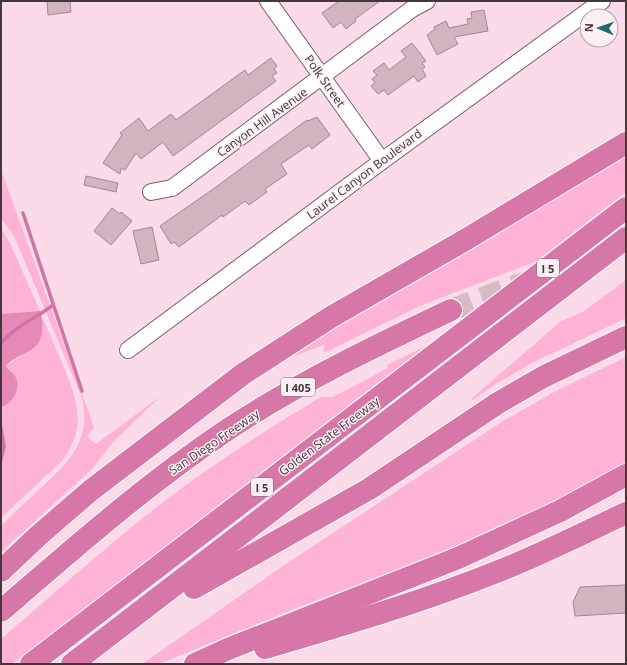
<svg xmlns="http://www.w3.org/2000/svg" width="627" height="665" viewBox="0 0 627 665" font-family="'Open Sans',sans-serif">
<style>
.green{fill:#feb2d6}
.forest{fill:#e689b7}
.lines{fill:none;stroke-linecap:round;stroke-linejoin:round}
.stream{stroke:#d075a3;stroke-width:3.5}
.building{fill:#d2b4c1;stroke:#a38693}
.highway-tunnel{stroke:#d6bac6;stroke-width:22;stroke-dasharray:22 11;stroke-linecap:butt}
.minor-casing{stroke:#795e6b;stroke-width:18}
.highway-casing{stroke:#fff;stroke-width:24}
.minor{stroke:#fff;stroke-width:16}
.highway{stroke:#d777a7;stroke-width:22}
.labels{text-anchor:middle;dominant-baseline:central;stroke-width:3;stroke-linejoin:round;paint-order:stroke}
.shield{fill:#fceff4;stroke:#7a6e73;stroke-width:1}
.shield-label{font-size:11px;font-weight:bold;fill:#43373c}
.street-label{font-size:12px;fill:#43373c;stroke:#fceff4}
</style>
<rect width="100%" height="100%" fill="#fbdbe9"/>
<!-- green -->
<g class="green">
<path d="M626 157V192L535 262 422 305 326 352 323 351 325 347 323 345 295 356V352L429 271Z"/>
<path d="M1 170 94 427 87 437 96 444 161 396 113 442 93 468 1 552V526C14 513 28 500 41 488 69 461 92 441 82 398L14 236 1 218Z"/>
<path d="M1 228 10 243 40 311 1 314Z"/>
<path d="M626 280V318L532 363 496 384 473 400 471 399 560 322 584 311Z"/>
<path d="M43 319C50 334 56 349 63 365 77 400 88 427 62 461L1 518V407L7 405 14 375 6 366 36 346Z"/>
<path d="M426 346 12 664H1V639C57 591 112 541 171 496 219 460 269 428 321 397H333L388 368 387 365Z"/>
<path d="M626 357V463L559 501 452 549 304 605 159 664H142L283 566 503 421 556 391Z"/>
</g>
<!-- forest -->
<path class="forest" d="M40 311C43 319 43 325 42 333 39 354 18 352 6 366 8 370 12 372 15 376 22 387 13 404 1 407V314Z"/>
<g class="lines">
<!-- stream -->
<g class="stream">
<path d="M23 213 82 391"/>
<path d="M1 343C15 326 35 319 53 305"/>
<path d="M1 428 4 446 1 459"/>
</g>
</g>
<!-- building -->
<g class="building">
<path d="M47 1H70L71 12 48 15Z"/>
<path d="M339 1H380L355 19 356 21 346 29 341 22 333 28 322 13Z"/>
<path d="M484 10 488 31 454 37 458 44 437 55 427 35 435 29 434 27 446 21 449 28 468 24 467 19 472 18 471 12Z"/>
<path d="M412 43 426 61 422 63 425 67 422 69 426 76 418 82 414 76 388 95 384 90 378 94 371 86 375 83 372 79 377 75 373 71 384 63 389 70 406 57 401 51Z"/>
<path d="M271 58 277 66 274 69 277 73 272 76 276 81 173 156 163 142 141 159 136 153 125 170 121 168 120 174 103 163 122 135 120 133 139 118 148 131 171 114 176 120 245 70 248 75Z"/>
<path d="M317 117 330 135 312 149 309 145 281 164 287 174 265 189 267 192 249 205 245 201 223 217 222 215 179 247 174 242 171 244 160 226 216 187 307 120 308 121Z"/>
<path d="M86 176 118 183 116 192 84 185Z"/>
<path d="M112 208 120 214 121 212 132 221 111 245 94 231Z"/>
<path d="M152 227 159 260 141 264 133 231Z"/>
<path d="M626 585V613L575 616 573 602 580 587Z"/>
</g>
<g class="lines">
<!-- highway-tunnel -->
<path class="highway-tunnel" d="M451 310 509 288 598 259"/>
<defs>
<g id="minor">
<path d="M268 1 382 161"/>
<path d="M151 192 172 188 412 9 427 1"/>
<path d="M128 350 382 161 602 1"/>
</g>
<g id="highway">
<path d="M1 571 38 536 90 491 243 374 331 317 465 240 626 143"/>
<path d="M194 588 369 489 498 403 543 377 626 337"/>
<path d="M1 611C75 547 149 482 230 428 300 382 375 346 451 310"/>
<path d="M265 648C343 625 422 602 499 571 542 554 584 533 626 513"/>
<path d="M31 664 626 208"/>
<path d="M72 664 626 238"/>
<path d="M195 664 228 649 458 558 560 511 626 475"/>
</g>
</defs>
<!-- minor casing -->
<use href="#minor" class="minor-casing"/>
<!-- highway casing -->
<use href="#highway" class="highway-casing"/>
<!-- minor -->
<use href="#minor" class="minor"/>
<!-- highway -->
<use href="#highway" class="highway"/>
</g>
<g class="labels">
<!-- shield labels -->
<g class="shield">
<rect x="537" y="259" width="22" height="18" rx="3"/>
<rect x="281" y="378" width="34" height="18" rx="3"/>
<rect x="251" y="478" width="22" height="18" rx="3"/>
</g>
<g class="shield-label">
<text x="548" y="268">I 5</text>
<text x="298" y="387">I 405</text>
<text x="262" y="487">I 5</text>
</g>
<!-- street labels -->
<g class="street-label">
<text transform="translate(325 81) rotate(55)">Polk Street</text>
<text transform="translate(262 122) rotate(-36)">Canyon Hill Avenue</text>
<text transform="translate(364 174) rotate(-37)">Laurel Canyon Boulevard</text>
<text transform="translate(329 436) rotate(-37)">Golden State Freeway</text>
<text transform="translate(214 442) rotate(-34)">San Diego Freeway</text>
</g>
</g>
<!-- border -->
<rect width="627" height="665" fill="none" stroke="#43373c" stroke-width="4"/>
<!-- north arrow -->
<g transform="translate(599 28) rotate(272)"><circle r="19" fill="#fceff4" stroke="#b2a5aa"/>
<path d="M0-3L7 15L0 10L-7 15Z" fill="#1e6a6e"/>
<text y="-6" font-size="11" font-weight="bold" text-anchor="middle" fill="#43373c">N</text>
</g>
</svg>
